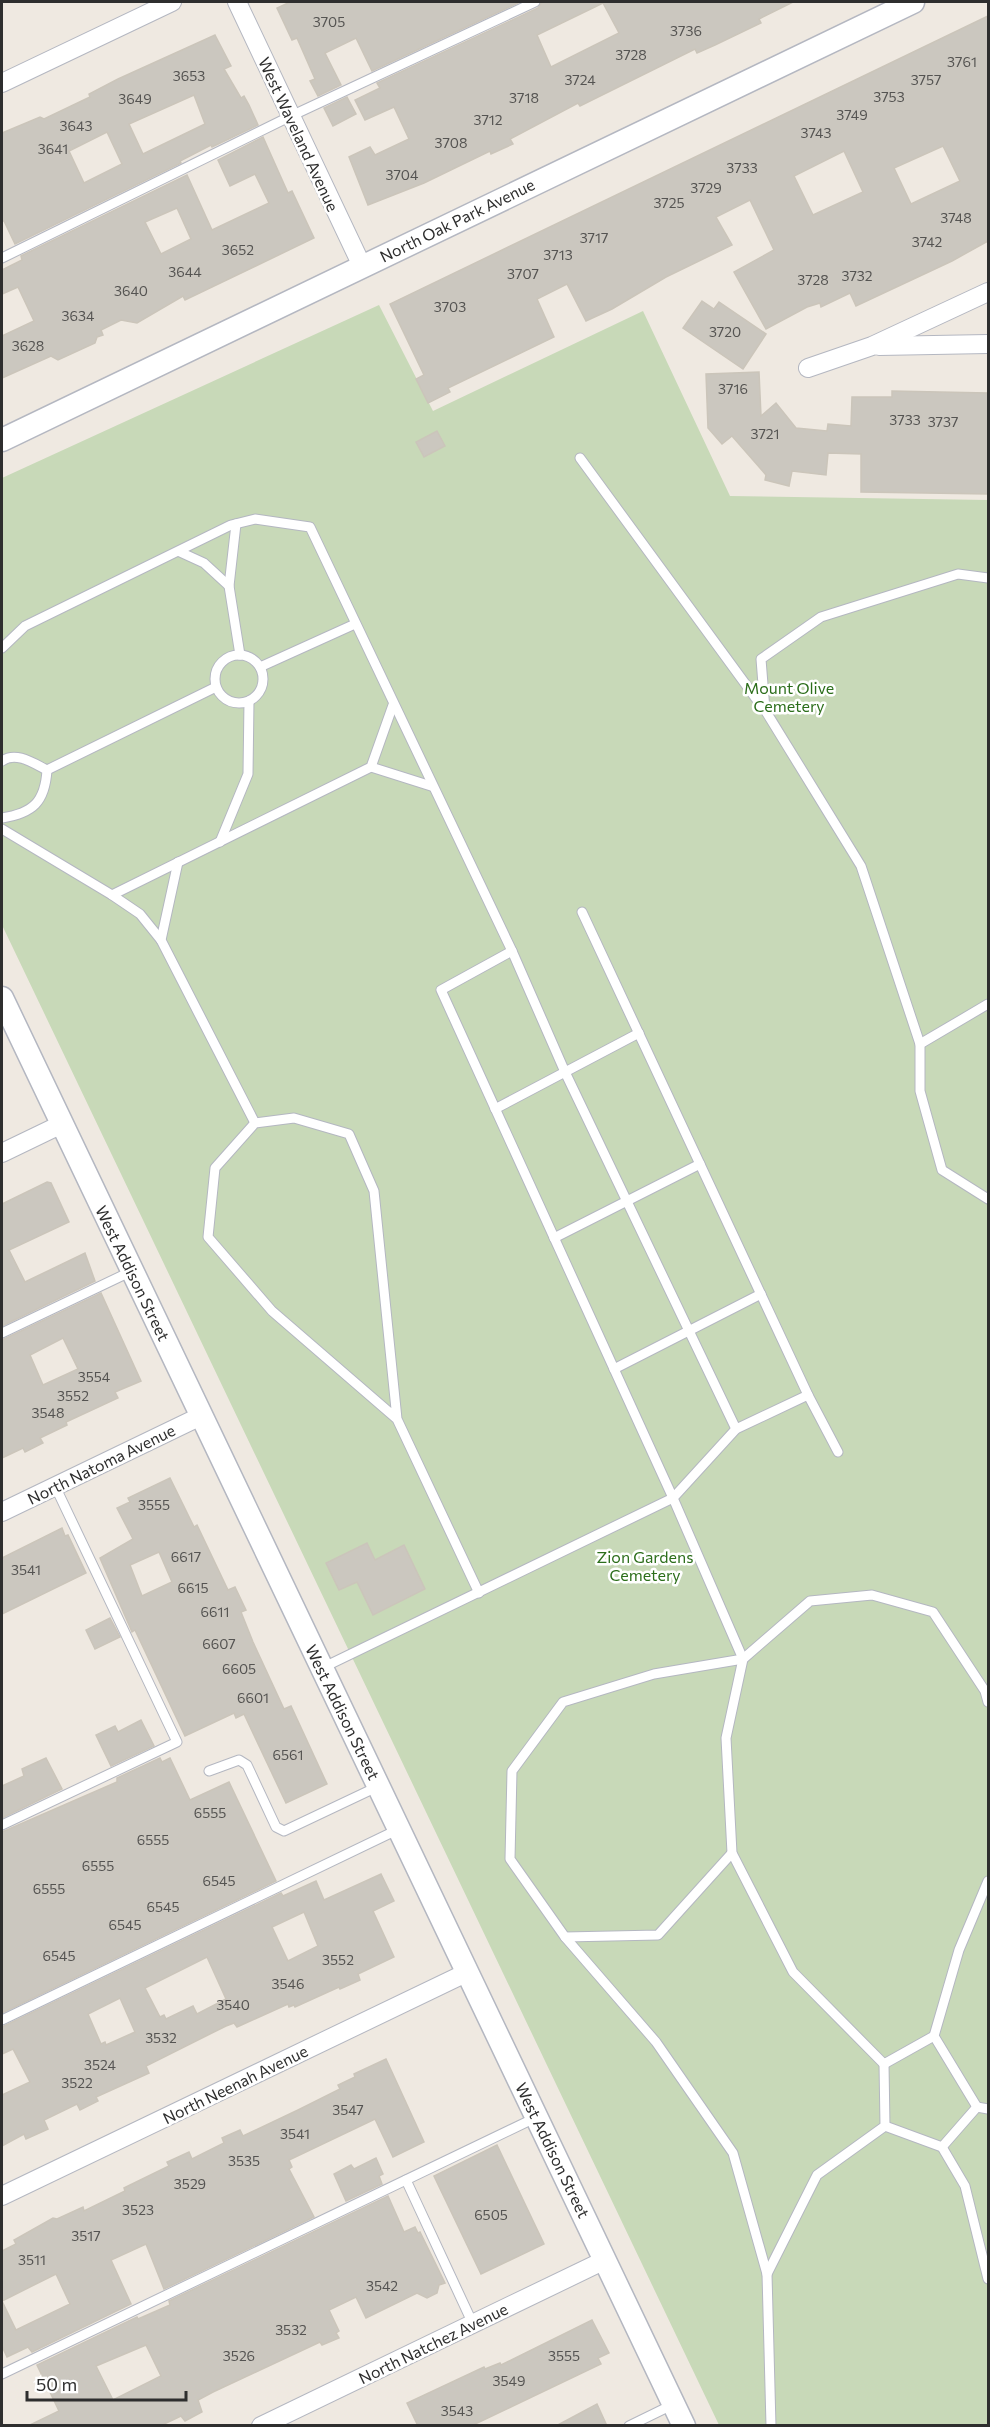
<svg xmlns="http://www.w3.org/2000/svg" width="990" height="2427" viewBox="0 0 990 2427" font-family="Commissioner,sans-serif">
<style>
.cemetery{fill:#c8d9b8}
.building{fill:#cbc7bf;stroke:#cbc5ba;stroke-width:1.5;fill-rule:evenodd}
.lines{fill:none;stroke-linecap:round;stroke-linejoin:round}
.service-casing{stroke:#b4b7c1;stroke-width:11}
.minor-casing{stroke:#b4b7c1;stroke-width:20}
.tertiary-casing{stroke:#b4b7c1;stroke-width:25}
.service{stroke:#fff;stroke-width:9}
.minor{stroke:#fff;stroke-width:18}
.tertiary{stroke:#fff;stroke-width:22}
.labels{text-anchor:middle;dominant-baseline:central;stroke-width:5;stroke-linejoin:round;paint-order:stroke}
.number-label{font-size:14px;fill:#555452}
.street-label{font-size:16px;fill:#2e2e2e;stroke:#fff}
.park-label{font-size:16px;fill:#2c6e1b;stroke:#fff}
</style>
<rect width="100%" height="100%" fill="#efe9e1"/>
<!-- cemetery -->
<path class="cemetery" d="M379 305 433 411 643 311 730 496 988 500V2425H719L2 925V478Z"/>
<!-- building -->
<g class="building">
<path d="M290 2H520L372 71 356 38 325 53 341 85 318 96 310 81 315 79 297 38 292 40 277 8Z"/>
<path d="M542 2H793L759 19 761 23 715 45 697 53 695 49 580 106 578 103 510 139 513 144 491 154 490 151 424 183 368 205 349 157 370 147 375 155 409 139 394 107 365 120 355 100 380 88 377 83 538 8ZM603 3 619 33 551 67 537 35Z"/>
<path d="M988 16V241L952 261 856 306 850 293 821 307 820 303 807 307 766 329 734 272 774 250 750 200 716 217 732 245 666 277 612 309 586 321 567 284 537 299 554 337 448 388 450 392 428 403 416 379 424 375 390 304ZM943 146 960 181 911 204 894 168ZM844 151 863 192 813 215 794 176Z"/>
<path d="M215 35 231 66 224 69 241 98 244 96 249 105 258 125 212 147 211 145 180 161 181 163 15 244 4 221H2V133L40 117 44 119 90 97 89 94 118 79ZM194 95 205 124 143 154 129 124ZM107 132 122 164 84 183 69 151Z"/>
<path d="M347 97 356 114 333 126 324 108Z"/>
<path d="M263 137 288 193 292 191 314 238 185 300 183 296 137 323 121 320 101 330 103 335 97 337 95 343 58 360 51 356 2 378V336L34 321 18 287 2 294V270L22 260 21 256 187 175 212 230 269 203 255 174 230 186 218 160ZM177 208 191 239 161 254 145 222Z"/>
<path d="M702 301 714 309 719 302 766 334 743 369 683 328Z"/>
<path d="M759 372 761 416 776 403 796 428 827 431 828 424 851 426 852 397H892V391L988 393V494L861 492V454L828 453 826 475 792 471 789 486 765 480 766 475 732 436 722 444 708 428 706 374Z"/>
<path d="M437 431 445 446 424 457 416 442Z"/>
<path d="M47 1182 51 1183 69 1222 9 1250 25 1282 85 1253 95 1281 2 1326V1204Z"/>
<path d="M101 1293 141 1381 115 1392 118 1398 66 1422 67 1425 40 1438 43 1443 25 1452 23 1448 2 1458V1340ZM63 1338 78 1369 43 1385 30 1355Z"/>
<path d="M170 1478 194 1527 197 1525 228 1590 235 1587 246 1610 241 1612 253 1642 284 1709 291 1706 327 1784 286 1803 244 1714 236 1718 234 1713 185 1736 135 1630 132 1632 100 1558 133 1539 117 1508 130 1502 128 1498ZM159 1552 172 1582 142 1596 130 1565Z"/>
<path d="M62 1528 65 1536 68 1535 86 1573 2 1614V1558Z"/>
<path d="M367 1543 375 1560 404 1545 425 1589 373 1615 357 1582 339 1590 326 1563Z"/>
<path d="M110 1618 120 1637 95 1649 86 1630Z"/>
<path d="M141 1720 154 1746 111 1766 96 1735 115 1726 118 1732Z"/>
<path d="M46 1758 62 1789 2 1818V1786L24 1776 22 1769Z"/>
<path d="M160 1758 162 1762 170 1758 190 1800 229 1782 276 1881 2 2013V1832L117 1782V1778Z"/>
<path d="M381 1874 394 1901 373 1911 394 1957 358 1974 360 1980 340 1989 339 1987 295 2007 294 2005 289 2007 288 2004 237 2027 234 2023 226 2026 146 2066 149 2073 96 2097 98 2101 80 2110 77 2104 44 2120 48 2129 26 2139 24 2134 2 2146V2095L30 2082 13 2049 2 2054V2027L281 1893 283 1896 316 1881 324 1900ZM304 1912 318 1946 288 1961 272 1927ZM207 1957 226 1999 197 2014 193 2006 166 2019 164 2015 160 2017 145 1988ZM120 1998 135 2032 106 2045 105 2042 101 2044 88 2014Z"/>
<path d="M386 2059 424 2142 393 2157 375 2119 289 2160 292 2167 289 2169 314 2217 164 2289 146 2244 111 2260 131 2304 32 2352 28 2347 7 2357 2 2346V2251L16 2244 14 2240 53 2218 57 2219 83 2207 84 2211 125 2191 124 2188 169 2166 167 2162 189 2152 192 2159 224 2143 222 2138 240 2130 243 2136 298 2110 340 2089 338 2085 355 2077 354 2074ZM56 2274 70 2304 16 2330 2 2301Z"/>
<path d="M497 2145 544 2244 481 2274 434 2176Z"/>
<path d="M376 2158 383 2174 379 2176 382 2184 346 2201 334 2174 351 2165 354 2169Z"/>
<path d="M388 2196 404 2232 415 2227 418 2233 420 2232 445 2283 439 2285 437 2293 427 2298 417 2293 366 2318 356 2297 329 2310 339 2331 336 2333 339 2338 322 2345 320 2342 213 2392 198 2400 202 2412 185 2421 181 2416 160 2426H28L59 2411 37 2365 137 2317 138 2319 170 2305 169 2301ZM146 2345 161 2376 113 2400 96 2366Z"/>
<path d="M592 2320 609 2353 598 2358 601 2364 471 2426H418L407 2403 484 2367 485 2369 500 2363 501 2365Z"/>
<path d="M597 2404 607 2426H556Z"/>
</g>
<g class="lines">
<defs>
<g id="service">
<path d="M2 258 291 116 535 2"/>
<path d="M580 458 763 708"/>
<path d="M236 524 229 586 240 655"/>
<path d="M180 552 204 563 229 586"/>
<path d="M988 578 958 574 821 617 761 659 765 710 861 866 920 1044V1091L942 1170 988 1199"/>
<path d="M2 648 25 626 231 525 255 519 310 527 512 951 565 1072 736 1429"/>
<circle cx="239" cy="679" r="24"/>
<path d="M260 667 355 624"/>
<path d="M2 761C16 751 33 763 47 770 45 802 33 813 2 818"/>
<path d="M371 767 431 786"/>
<path d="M47 770 216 687"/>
<path d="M2 829 112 895 371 767 393 705"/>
<path d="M220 842 248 774 249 701"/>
<path d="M178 862 161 940 255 1123"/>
<path d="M112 895 140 914 161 940"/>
<path d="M582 912 808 1395 838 1452"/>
<path d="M512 951 441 990 673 1498 743 1659 726 1738 732 1853 793 1972 884 2064 934 2036"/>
<path d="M920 1044 988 1004"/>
<path d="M495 1109 639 1033"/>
<path d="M554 1238 700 1164"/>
<path d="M2 1333 132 1271"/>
<path d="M614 1369 761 1294"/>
<path d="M397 1419 272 1311 208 1237 215 1168 255 1123 294 1118 349 1134 374 1191 397 1419 479 1593"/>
<path d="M322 1668 673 1498 736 1429 808 1395"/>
<path d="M209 1771 239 1760 247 1765 276 1827 284 1831 379 1786"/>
<path d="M2 1825 177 1742 55 1486"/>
<path d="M565 1937 658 1935 732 1853"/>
<path d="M2 2020 399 1829"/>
<path d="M977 2107 934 2036 959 1950 988 1881"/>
<path d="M885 2126 942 2147 965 2186 988 2279"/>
<path d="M942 2147 977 2107 988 2109"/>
<path d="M406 2180 473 2324"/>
<path d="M767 2274 817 2175 885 2126 884 2064"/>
<path d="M2 2374 537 2117"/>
<path d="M629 2426 674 2404"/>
<path d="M771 2426 767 2274 733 2153 656 2042 565 1937 510 1859 512 1771 563 1702 654 1674 743 1659 810 1601 872 1595 933 1612 985 1691 988 1702"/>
</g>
<g id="minor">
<path d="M237 2 362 266"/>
<path d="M2 83 172 2"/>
<path d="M879 346 988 344"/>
<path d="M808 368 872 346 988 292"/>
<path d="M2 1153 62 1124"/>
<path d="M2 1512 201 1416"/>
<path d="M2 2196 468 1972"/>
<path d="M261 2426 605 2260"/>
</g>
<g id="tertiary">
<path d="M2 440 913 2"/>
<path d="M2 998 684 2426"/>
</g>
</defs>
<!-- service casing -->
<use href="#service" class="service-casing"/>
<!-- minor casing -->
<use href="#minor" class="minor-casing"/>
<!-- tertiary casing -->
<use href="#tertiary" class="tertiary-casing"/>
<!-- service -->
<use href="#service" class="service"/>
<!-- minor -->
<use href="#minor" class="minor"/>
<!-- tertiary -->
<use href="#tertiary" class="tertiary"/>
</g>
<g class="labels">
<!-- number labels -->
<g class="number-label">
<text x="329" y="21">3705</text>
<text x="686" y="30">3736</text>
<text x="631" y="54">3728</text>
<text x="962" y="61">3761</text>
<text x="189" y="75">3653</text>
<text x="580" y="79">3724</text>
<text x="926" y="79">3757</text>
<text x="889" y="96">3753</text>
<text x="524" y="97">3718</text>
<text x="135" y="98">3649</text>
<text x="852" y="114">3749</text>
<text x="488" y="119">3712</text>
<text x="76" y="125">3643</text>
<text x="816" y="132">3743</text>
<text x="451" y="142">3708</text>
<text x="53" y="148">3641</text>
<text x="742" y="167">3733</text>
<text x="402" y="174">3704</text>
<text x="706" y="187">3729</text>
<text x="669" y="202">3725</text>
<text x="956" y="217">3748</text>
<text x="594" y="237">3717</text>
<text x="927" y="241">3742</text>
<text x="238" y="249">3652</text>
<text x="558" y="254">3713</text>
<text x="185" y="271">3644</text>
<text x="523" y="273">3707</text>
<text x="857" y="275">3732</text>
<text x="813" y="279">3728</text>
<text x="131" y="290">3640</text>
<text x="450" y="306">3703</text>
<text x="78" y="315">3634</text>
<text x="725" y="331">3720</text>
<text x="28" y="345">3628</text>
<text x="733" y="388">3716</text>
<text x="905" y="419">3733</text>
<text x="943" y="421">3737</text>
<text x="765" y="433">3721</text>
<text x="94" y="1376">3554</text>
<text x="73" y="1395">3552</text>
<text x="48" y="1412">3548</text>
<text x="154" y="1504">3555</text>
<text x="186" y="1556">6617</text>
<text x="26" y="1569">3541</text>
<text x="193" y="1587">6615</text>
<text x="215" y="1611">6611</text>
<text x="219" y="1643">6607</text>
<text x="239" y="1668">6605</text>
<text x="253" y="1697">6601</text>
<text x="288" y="1754">6561</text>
<text x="210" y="1812">6555</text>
<text x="153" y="1839">6555</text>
<text x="98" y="1865">6555</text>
<text x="219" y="1880">6545</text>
<text x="49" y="1888">6555</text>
<text x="163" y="1906">6545</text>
<text x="125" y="1924">6545</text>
<text x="59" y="1955">6545</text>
<text x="338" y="1959">3552</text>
<text x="288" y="1983">3546</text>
<text x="233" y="2004">3540</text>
<text x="161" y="2037">3532</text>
<text x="100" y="2064">3524</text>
<text x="77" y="2082">3522</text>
<text x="348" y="2109">3547</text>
<text x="295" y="2133">3541</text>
<text x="244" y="2160">3535</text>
<text x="190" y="2183">3529</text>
<text x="138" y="2209">3523</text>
<text x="491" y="2214">6505</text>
<text x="86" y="2235">3517</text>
<text x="32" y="2259">3511</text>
<text x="382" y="2285">3542</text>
<text x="291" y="2329">3532</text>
<text x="239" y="2355">3526</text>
<text x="564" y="2355">3555</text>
<text x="509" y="2380">3549</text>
<text x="457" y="2410">3543</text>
</g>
<!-- street labels -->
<g class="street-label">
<text transform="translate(299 134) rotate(65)">West Waveland Avenue</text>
<text transform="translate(457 220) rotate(-26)">North Oak Park Avenue</text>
<text transform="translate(133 1273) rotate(64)">West Addison Street</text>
<text transform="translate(101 1464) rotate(-26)">North Natoma Avenue</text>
<text transform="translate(343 1712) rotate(64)">West Addison Street</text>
<text transform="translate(235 2084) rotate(-26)">North Neenah Avenue</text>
<text transform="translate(553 2150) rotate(64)">West Addison Street</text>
<text transform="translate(433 2343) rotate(-26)">North Natchez Avenue</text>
</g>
<!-- park labels -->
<g class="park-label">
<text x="789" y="687">Mount Olive<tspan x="789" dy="18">Cemetery</tspan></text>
<text x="645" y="1556">Zion Gardens<tspan x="645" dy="18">Cemetery</tspan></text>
</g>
</g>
<!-- border -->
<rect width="990" height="2427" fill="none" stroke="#2e2e2e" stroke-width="6"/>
<!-- scale -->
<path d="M27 2391v9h159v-9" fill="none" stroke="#2e2e2e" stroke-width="3"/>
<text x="36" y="2391" font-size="18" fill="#2e2e2e" stroke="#ffffff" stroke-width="4.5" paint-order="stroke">50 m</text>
</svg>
